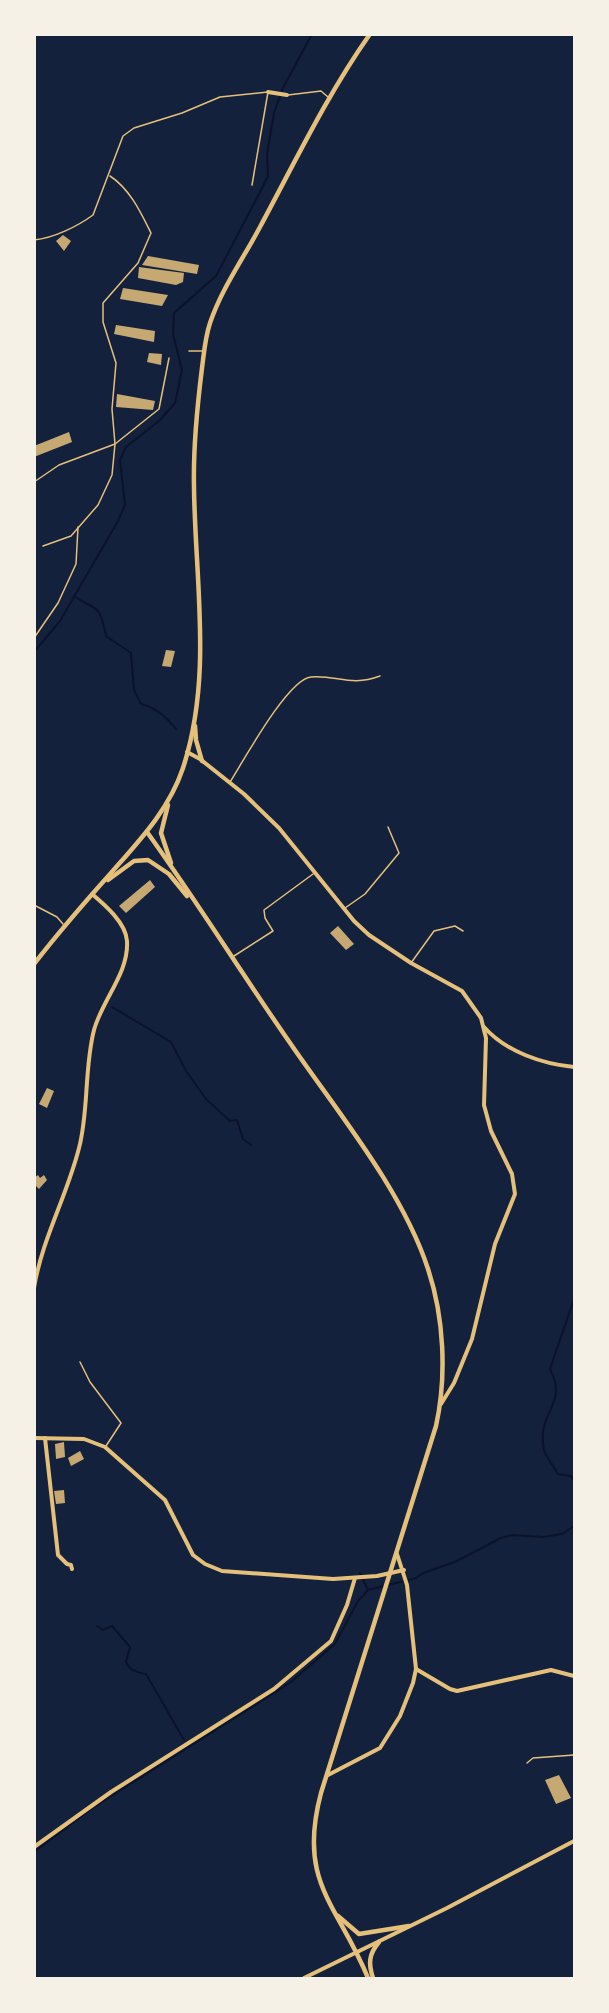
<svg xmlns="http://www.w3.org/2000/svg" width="609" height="2013" viewBox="0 0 609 2013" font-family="'Roboto Serif',serif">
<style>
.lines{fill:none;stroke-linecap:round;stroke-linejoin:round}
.stream{stroke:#0b132b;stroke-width:2}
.building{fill:#c6a872}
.service{stroke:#e5c07b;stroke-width:1.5}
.minor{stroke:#e5c07b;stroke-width:4}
.secondary{stroke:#e5c07b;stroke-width:4.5}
</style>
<rect width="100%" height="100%" fill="#14213d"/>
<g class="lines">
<!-- stream -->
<g class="stream">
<path d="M74 596C99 613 99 602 106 636L131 653 134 690 141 704C156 708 166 716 176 729"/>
<path d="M34 652 60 621 118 521 125 505 120 460 126 447 160 420 175 403 182 370 173 334 174 313 216 276 260 192 268 176 267 154 274 113 283 88 312 34"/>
<path d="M112 1007 171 1042 186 1071 206 1099 230 1121 237 1120 243 1139 251 1145"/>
<path d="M574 1299 550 1369C569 1405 536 1411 544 1450 546 1457 554 1466 558 1474L571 1476 574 1481"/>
<path d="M360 1573 368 1590"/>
<path d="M97 1626 103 1630 112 1626 130 1647 126 1662C130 1671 137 1672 146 1674L184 1740"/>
<path d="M34 1852 94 1807 291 1682 335 1644 358 1601 368 1590 416 1578 423 1573 455 1562 501 1538 512 1535 543 1537 562 1534 574 1526"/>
</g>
</g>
<!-- building -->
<g class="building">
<path d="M63 235 71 241 64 251 56 241Z"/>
<path d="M148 256 199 265 197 274 142 265Z"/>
<path d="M139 267 184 273 183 282 176 285 138 278Z"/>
<path d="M123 288 168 295 162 306 120 299Z"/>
<path d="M116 325 155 331 154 342 114 334Z"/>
<path d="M149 353 162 354 161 365 147 362Z"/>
<path d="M117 394 155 401 153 410 116 407Z"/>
<path d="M69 432 72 442 34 457V446Z"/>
<path d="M166 650 175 651 171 667 162 666Z"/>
<path d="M150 880 155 887 126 913 119 906Z"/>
<path d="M338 926 354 944 346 950 330 933Z"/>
<path d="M47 1088 54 1091 47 1108 39 1104Z"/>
<path d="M38 1175 40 1178 44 1175 47 1180 39 1189 34 1184V1178Z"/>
<path d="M64 1442 65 1457 56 1459 55 1444Z"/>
<path d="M80 1451 84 1459 71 1466 68 1458Z"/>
<path d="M64 1490 65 1503 56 1504 54 1491Z"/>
<path d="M559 1775 571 1798 556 1804 545 1780Z"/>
</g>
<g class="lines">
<!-- service -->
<g class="service">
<path d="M288 95 321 91 328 97"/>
<path d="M34 240C54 238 78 226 93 215L123 136 134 128 182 113 220 97 268 92 252 185"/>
<path d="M189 351H203"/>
<path d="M34 482 59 465 115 444 159 409 169 358"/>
<path d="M43 546 71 536 98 505 112 475 115 444 112 409 116 363 103 322V303L138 263 151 233C141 213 130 189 110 176"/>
<path d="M34 638 58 603 76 564 78 527"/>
<path d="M230 782C244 760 288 679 311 677 338 675 350 687 380 676"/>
<path d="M34 905 57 917 63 924"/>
<path d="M345 908 365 894 399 853 388 827"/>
<path d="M234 956 273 931 265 918 264 910 313 874"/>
<path d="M411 963 434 931 455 926 463 931"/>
<path d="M80 1362 90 1382 121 1423 106 1446"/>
<path d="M527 1763 533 1758 574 1755"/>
</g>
<!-- minor -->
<g class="minor">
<path d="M268 92 287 95"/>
<path d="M187 752 200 759 244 794 279 828 354 921 369 935 411 963 462 991 481 1018 486 1038 484 1105 491 1131 512 1174 515 1194 495 1244 472 1339 454 1383 441 1404"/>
<path d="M484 1027C506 1052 543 1064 574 1067"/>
<path d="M34 1288C42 1239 67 1196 79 1148 89 1110 84 1069 94 1030 102 1000 129 973 127 941 126 923 105 905 92 894"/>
<path d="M34 1438 84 1439 105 1447 165 1500 193 1555 205 1564 222 1571 333 1579 377 1576 404 1570"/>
<path d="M45 1438 58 1555 67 1564 71 1565 72 1569"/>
<path d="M416 1669 450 1689 457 1691 551 1670 574 1676"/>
<path d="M328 1775 380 1748 400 1716 413 1683 416 1669 407 1585 397 1554"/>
<path d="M34 1847 111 1792 274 1689 331 1641 347 1605 355 1578"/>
<path d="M304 1978 447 1908 574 1841"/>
</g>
<!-- secondary -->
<g class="secondary">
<path d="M195 726 196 740 202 761"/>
<path d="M168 805 161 833 171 863"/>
<path d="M147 832C196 900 240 971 288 1040 335 1109 402 1189 428 1269 444 1317 447 1376 436 1426L321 1793C297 1883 338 1904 368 1978"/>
<path d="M108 880 134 861 148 860 169 874 187 896"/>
<path d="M34 964C59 932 84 903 111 873 139 841 169 810 183 768 213 676 195 581 194 487 193 447 197 408 202 368 204 353 205 338 210 323 222 288 243 259 260 227 295 162 327 95 370 34"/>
<path d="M338 1916 359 1934 409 1926"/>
<path d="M373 1978C368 1963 369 1954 379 1942"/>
</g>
</g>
<!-- border -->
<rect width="609" height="2013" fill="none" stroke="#f6f1e7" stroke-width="72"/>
</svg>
